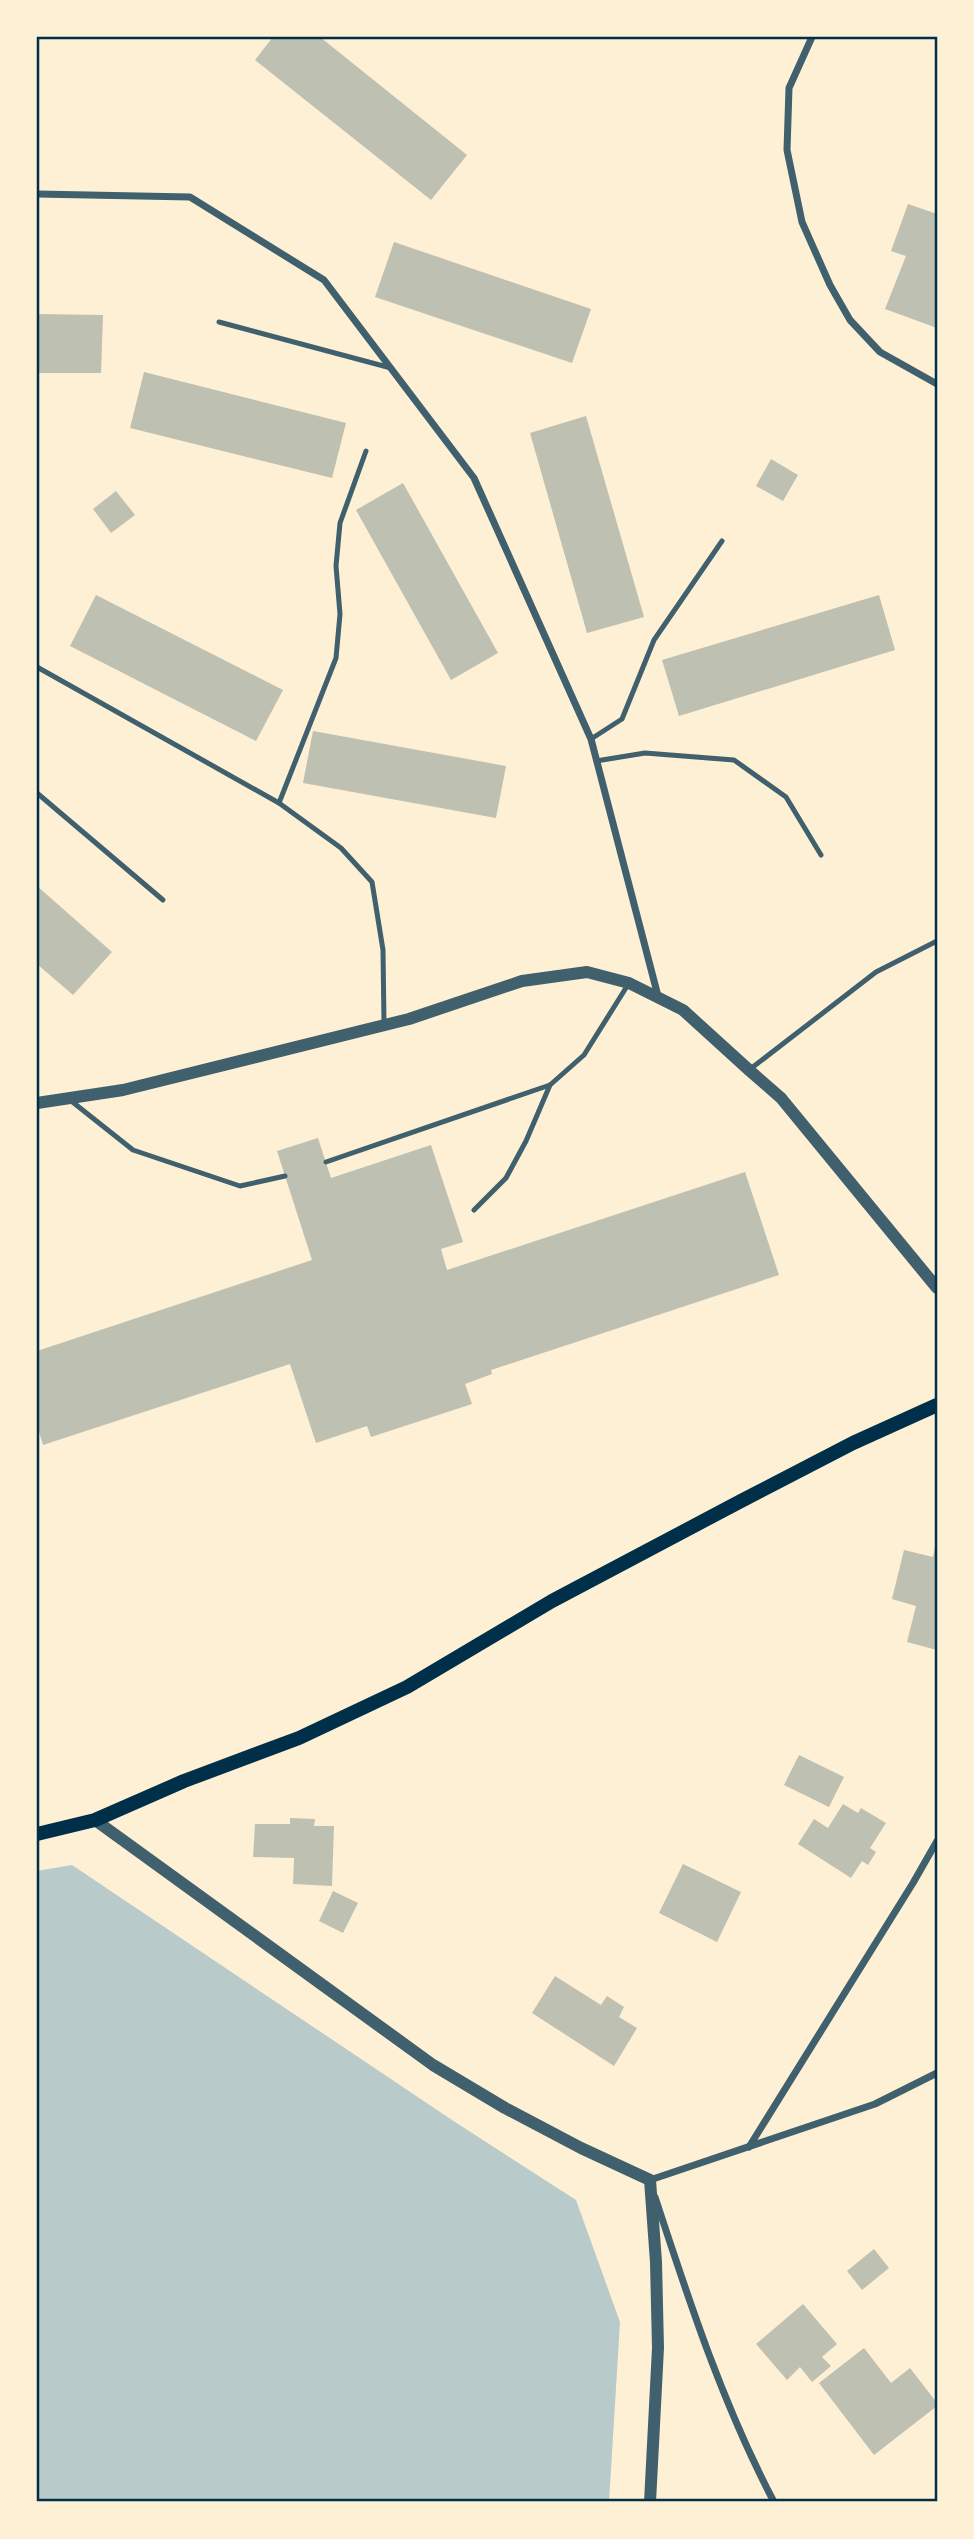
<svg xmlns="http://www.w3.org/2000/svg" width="974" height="2539" viewBox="0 0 974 2539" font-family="'Work Sans',sans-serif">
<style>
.green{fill:#b9caca}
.building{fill:#bec0b2}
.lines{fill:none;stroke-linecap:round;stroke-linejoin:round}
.service{stroke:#3f606c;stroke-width:5}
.minor{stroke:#3f606c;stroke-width:7}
.tertiary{stroke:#3f606c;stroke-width:12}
.secondary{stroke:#003049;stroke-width:14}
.neatline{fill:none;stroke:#003049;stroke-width:2.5}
</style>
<rect width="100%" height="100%" fill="#fdf0d5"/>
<!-- green -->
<path class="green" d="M72 1865 452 2120 576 2200 620 2322 609 2502H37V1871Z"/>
<!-- building -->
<g class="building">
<path d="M273 37H320L467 155 431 200 255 60Z"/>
<path d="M908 204 937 214V328L885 309 906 256 891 251Z"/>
<path d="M394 242 591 309 572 363 375 297Z"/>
<path d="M37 314 103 315 101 373H37Z"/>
<path d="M144 372 346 423 332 478 130 428Z"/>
<path d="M586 416 644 617 587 633 530 433Z"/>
<path d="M771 459 798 475 783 501 756 486Z"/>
<path d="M403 483 498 653 451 680 356 510Z"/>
<path d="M116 491 135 515 111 533 93 509Z"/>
<path d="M96 595 283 690 256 741 70 646Z"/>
<path d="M879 595 895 650 679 716 662 660Z"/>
<path d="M313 731 506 766 496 818 303 783Z"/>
<path d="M37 886 112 952 73 995 37 964Z"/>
<path d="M318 1138 331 1178 431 1145 463 1242 441 1249 447 1270 745 1172 779 1275 491 1370 492 1374 465 1384 472 1404 371 1437 367 1426 316 1443 290 1364 43 1445 37 1425V1351L312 1260 277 1151Z"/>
<path d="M935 1547H937V1650L907 1642 916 1606 892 1599 904 1550 933 1557Z"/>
<path d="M799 1755 844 1777 829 1807 784 1785Z"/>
<path d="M843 1804 858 1813 861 1808 886 1823 870 1848 876 1852 868 1865 862 1861 851 1878 798 1844 814 1819 828 1828Z"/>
<path d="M290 1818 315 1819 314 1826H334L332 1886 293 1884 294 1858 253 1857 255 1824H290Z"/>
<path d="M683 1864 741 1892 717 1942 659 1913Z"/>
<path d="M333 1891 358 1903 343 1933 319 1921Z"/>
<path d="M555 1976 601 2005 607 1996 624 2007 619 2017 637 2028 614 2066 532 2013Z"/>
<path d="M874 2249 889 2268 862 2290 847 2271Z"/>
<path d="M803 2304 837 2344 822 2357 831 2366 812 2382 800 2367 787 2380 756 2344Z"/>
<path d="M864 2348 891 2383 910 2368 937 2403V2406L874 2455 819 2383Z"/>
</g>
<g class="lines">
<!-- service -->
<g class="service">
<path d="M219 322 391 368"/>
<path d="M37 667 279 803 341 848 372 882 383 950 384 1023"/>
<path d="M591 739 622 719 654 640 722 541"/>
<path d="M596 761 645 753 734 760 786 797 821 855"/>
<path d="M37 793 163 900"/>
<path d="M279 803 336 658 340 614 336 566 340 523 366 451"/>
<path d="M749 1070 876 972 937 941"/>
<path d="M70 1100 133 1150 240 1186 285 1176"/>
<path d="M326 1162 550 1085 584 1055 629 983"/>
<path d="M474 1210 506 1178 526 1141 550 1085"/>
</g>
<!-- minor -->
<g class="minor">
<path d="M812 37 789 88 787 150 802 222 830 285 850 320 880 352 937 384"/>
<path d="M37 194 190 197 324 280 474 478 591 739 658 996"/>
<path d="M749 2147 913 1883 937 1841"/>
<path d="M651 2182 650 2180 875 2104 937 2073"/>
<path d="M655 2197C689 2301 723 2405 774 2502"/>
</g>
<!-- tertiary -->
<g class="tertiary">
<path d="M37 1103 123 1090 409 1019 522 981 587 972 629 983 683 1010 749 1070 781 1098 937 1288"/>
<path d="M95 1820 433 2065 505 2108 581 2148 650 2180 656 2262 658 2348 650 2502"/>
</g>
<!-- secondary -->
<path class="secondary" d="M37 1834 95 1820 184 1781 299 1738 407 1687 552 1601 741 1501 853 1443 937 1405"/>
</g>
<!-- border -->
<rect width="974" height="2539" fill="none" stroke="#fdf0d5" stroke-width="77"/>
<rect x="38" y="38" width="898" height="2462" class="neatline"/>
</svg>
